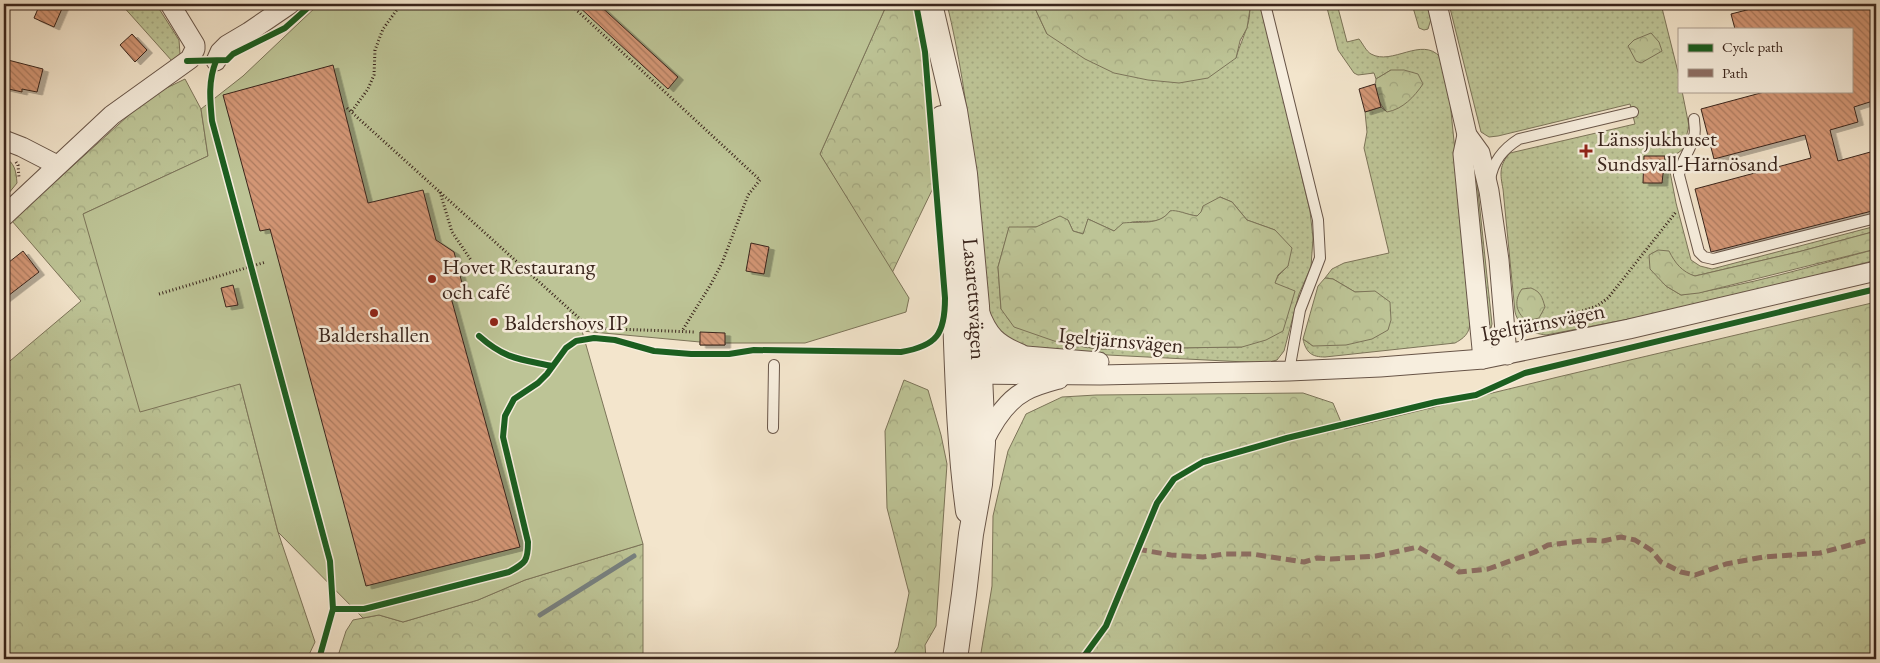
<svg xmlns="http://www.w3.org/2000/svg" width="1880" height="663" viewBox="0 0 1880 663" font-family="'EB Garamond',serif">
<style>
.green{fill:url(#green-dots);stroke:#7c7459;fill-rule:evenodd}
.forest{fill:url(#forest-crowns);stroke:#7c7459}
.pitch{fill:#bdc496;stroke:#7c7459}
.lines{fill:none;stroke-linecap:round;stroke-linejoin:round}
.stream{stroke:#77807f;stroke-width:5}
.building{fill:url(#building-back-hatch);stroke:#3a251c;filter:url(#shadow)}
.service-casing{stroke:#685548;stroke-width:12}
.minor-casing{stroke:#685548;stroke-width:21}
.tertiary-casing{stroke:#685548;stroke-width:26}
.path{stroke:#3a251c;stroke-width:3;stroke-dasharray:1 2.5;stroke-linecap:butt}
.service{stroke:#f7eede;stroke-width:10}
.minor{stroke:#f7eede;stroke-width:19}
.tertiary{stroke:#f7eede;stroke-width:24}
.quiet{stroke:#8d6e63;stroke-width:5;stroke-dasharray:10 5;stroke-linecap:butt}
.cycleway-casing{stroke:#f7eede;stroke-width:9}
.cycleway{stroke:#1b5e20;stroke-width:6}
.poi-dot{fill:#8f2418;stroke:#f7eede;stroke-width:2}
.labels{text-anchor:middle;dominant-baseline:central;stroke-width:5;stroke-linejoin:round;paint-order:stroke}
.poi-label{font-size:22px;fill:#3a251c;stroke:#f7eede;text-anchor:start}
.street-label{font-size:22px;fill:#3a251c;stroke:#f7eede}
</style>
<defs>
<pattern id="green-dots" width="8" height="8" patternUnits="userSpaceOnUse" patternTransform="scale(1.25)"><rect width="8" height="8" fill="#bdc496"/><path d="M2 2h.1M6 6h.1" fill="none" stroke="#a3a881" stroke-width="1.8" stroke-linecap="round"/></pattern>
<pattern id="forest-crowns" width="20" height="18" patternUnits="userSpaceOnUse" patternTransform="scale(1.25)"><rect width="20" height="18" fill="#bdc496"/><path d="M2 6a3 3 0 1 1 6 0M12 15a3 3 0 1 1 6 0" fill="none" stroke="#a3a881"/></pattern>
<pattern id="building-back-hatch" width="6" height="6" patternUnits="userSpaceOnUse" patternTransform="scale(1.25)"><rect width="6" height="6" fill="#d39675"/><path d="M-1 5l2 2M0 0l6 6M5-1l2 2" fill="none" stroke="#ac7a5f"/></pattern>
<filter id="shadow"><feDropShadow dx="5.5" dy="3" stdDeviation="0" flood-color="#0004"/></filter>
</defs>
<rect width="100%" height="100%" fill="#f3e5cc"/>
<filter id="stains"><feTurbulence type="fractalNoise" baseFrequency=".004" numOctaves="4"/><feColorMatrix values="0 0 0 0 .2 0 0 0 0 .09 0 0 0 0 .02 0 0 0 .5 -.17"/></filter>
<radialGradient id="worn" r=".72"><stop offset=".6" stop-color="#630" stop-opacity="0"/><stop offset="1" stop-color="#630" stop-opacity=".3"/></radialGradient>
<!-- green -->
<g class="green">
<path d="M121 4H156L179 40 180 54 172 61Z"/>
<path d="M947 4H1008L1009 5 1033 4 1047 34 1236 58C1240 42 1253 21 1249 4H1261L1310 211 1313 238 1311 267 1299 294 1284 351 1277 360 1265 363 1108 355 1033 348 1016 344 1001 335 992 323 988 306C977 205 971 102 947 4ZM1220 197 1232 202 1247 220 1275 230 1288 266 1278 276 1242 347 1098 349 1060 343 1001 309 998 267 1009 228 1036 227 1068 220 1073 231 1084 234 1088 219 1114 231C1120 228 1126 223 1133 222 1148 220 1160 225 1170 211L1197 216Z"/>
<path d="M1326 4H1337L1347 42 1359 39C1363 44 1366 51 1371 54 1392 66 1422 36 1440 57 1444 63 1447 83 1449 91L1471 312C1470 329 1470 335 1455 343L1325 357C1312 357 1306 353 1303 339L1313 346 1375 292H1355L1333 279 1325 278 1332 269 1344 263 1389 253 1364 148 1367 132 1365 112 1381 107 1387 112 1391 70 1376 79 1374 73 1358 75 1354 73 1338 50Z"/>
<path d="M1412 4H1428L1431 19 1428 29 1424 30 1419 28Z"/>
<path d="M1449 4H1661L1679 76V91H1682L1689 126 1683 149 1678 153 1667 156 1676 203 1691 260 1700 266 1712 269 1876 226V231L1798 252 1695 276 1685 273 1673 260 1666 286 1681 295C1747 286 1812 266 1876 249V260L1702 305 1546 335C1531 333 1519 328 1515 312L1503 189C1500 174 1499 165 1510 153L1635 124 1630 104 1498 136 1489 137 1481 132Z"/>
<path d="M1470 152 1474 153 1492 324 1491 328 1489 327Z"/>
</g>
<!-- forest -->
<g class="forest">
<path d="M887 4H917L927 45 935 184 892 273 820 154Z"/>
<path d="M1033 4H1249L1250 9 1247 28 1240 41 1236 58 1208 78 1179 83 1148 80 1114 73 1085 59 1047 34Z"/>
<path d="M1651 33 1659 42 1662 51 1641 63 1636 61 1628 46 1634 40Z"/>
<path d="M1391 70H1404L1418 74 1423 84C1414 97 1403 109 1387 112 1379 105 1374 90 1376 79Z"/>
<path d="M185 79 201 109 208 156 83 214 240 384 278 532 315 642 307 659H4V366L81 301 12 221 150 96Z"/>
<path d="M4 157C15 163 16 171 17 183L4 199Z"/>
<path d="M1220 197 1232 202 1247 220 1275 230 1292 248 1288 266 1278 275 1275 283 1295 291 1283 331 1266 340 1242 347 1098 349 1060 343 1014 327 1001 309 998 267 1009 227H1036L1060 216 1068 220 1073 231 1083 234 1088 219 1114 231 1123 223C1140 221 1159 226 1170 211 1176 209 1188 215 1197 216L1201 212 1203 206Z"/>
<path d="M1876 231V249L1699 293 1681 295 1666 286 1650 269 1649 255 1658 250 1669 251C1675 263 1682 272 1695 276L1798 252Z"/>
<path d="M1325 278 1333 279 1355 292 1375 291 1390 302 1391 320 1388 330 1372 339 1346 345 1313 346 1303 339 1318 286Z"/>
<path d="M1531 288C1541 292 1542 297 1545 307L1539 318 1527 321C1515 312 1514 300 1522 289Z"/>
<path d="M1876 302V659H980L992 586 993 516 1008 451 1026 414 1062 397 1096 395 1303 393 1333 403 1344 429 1558 377Z"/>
<path d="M904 380 928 390 941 435 947 464 936 626 925 645 926 659H891L898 647 909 593 887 508 885 431Z"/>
<path d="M643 544V659H337L346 631 353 620 379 615 403 622 478 600 525 580Z"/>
</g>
<!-- pitch -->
<path class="pitch" d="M319 4H887L820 154 909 298 906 312 805 343H725V345H700V342L582 331 643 544 525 580 478 600 403 622 379 615 363 618 278 532 240 384 140 412 83 214 208 156 201 109 243 76Z"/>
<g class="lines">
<!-- stream -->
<path class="stream" d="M540 615 634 556"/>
</g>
<!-- building -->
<g class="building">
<path d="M40 4H64L54 27 34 18Z"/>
<path d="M576 4H598L678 77 668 89Z"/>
<path d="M1770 4H1876V100L1854 107 1858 122 1830 130 1838 161 1874 151 1876 162V210L1711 252 1695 189 1811 158 1805 135 1714 159 1701 109 1768 91H1851V29H1735L1731 14Z"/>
<path d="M132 34 147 50 135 62 120 45Z"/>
<path d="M8 60 43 69 37 92 22 89V92L4 88V77Z"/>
<path d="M333 65 368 203 423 190 436 240 454 252 464 291 450 294 520 547 366 586 270 229 260 231 223 95Z"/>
<path d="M1375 84 1381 107 1365 112 1359 89Z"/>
<path d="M1644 156H1665L1662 183H1643Z"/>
<path d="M751 243 769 247 764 274 746 271Z"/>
<path d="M23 251 39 272 4 299V266Z"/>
<path d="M233 285 238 305 226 307 221 288Z"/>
<path d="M700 332 725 333V345H700Z"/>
</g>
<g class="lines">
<defs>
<g id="service">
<path d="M1265 4 1318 220 1320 258 1300 310 1289 371"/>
<path d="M1694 119C1694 125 1696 131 1694 136 1691 150 1681 160 1679 175L1699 252 1704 257 1713 259 1876 218"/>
<path d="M1490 180C1493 161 1503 149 1519 139L1633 112"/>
<path d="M773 428 774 365"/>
</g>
<g id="minor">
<path d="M1437 4 1467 135 1480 153 1489 191 1499 260 1507 355"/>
<path d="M216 61 220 52 227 45 249 32 290 4"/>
<path d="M1467 135 1463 154 1483 359"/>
<path d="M4 140 22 147 57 165"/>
<path d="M4 216 112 115 190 59 195 49V45L170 4"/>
<path d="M979 311C988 336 997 344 1021 354"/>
<path d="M967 357 1026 356 1099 362"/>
<path d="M968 374 1100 375 1289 371 1380 367 1483 359 1629 329 1876 271"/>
<path d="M983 443C992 424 1006 401 1025 391 1036 385 1048 382 1059 379"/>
</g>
<g id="tertiary">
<path id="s1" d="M930 4 955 111 965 174 977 306 983 443 980 484 971 534 964 594 955 659"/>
<path d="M942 118C945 161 950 203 952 246 957 334 956 423 968 511"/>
</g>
</defs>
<!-- service casing -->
<use href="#service" class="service-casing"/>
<!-- minor casing -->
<use href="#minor" class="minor-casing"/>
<!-- tertiary casing -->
<use href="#tertiary" class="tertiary-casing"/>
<!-- path -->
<g class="path">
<path d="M570 4 760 180 748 195 722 263 711 284 682 331"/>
<path d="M347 108 590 328 695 332"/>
<path d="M352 111 368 89 374 75 375 50 383 29 401 4"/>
<path d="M16 162 18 165 19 178"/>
<path d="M440 192 452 232 471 260"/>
<path d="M159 294 266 262"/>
<path d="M1526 330 1597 306 1608 298 1676 212"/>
</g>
<!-- service -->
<use href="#service" class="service"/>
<!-- minor -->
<use href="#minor" class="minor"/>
<!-- tertiary -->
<use href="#tertiary" class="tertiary"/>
<!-- quiet -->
<path class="quiet" d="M1137 549 1171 555 1203 557 1225 554H1252L1304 562 1317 558 1331 559 1376 556 1418 547 1453 567 1459 572 1488 569 1535 552 1548 545 1591 540 1603 541 1621 537 1635 540 1651 550 1661 562 1681 572 1695 575 1726 564 1763 557 1820 553 1876 538"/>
<defs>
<g id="cycleway">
<path d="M187 61 227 60 233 54 285 28 312 4"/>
<path d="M216 61C208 81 210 100 212 121L330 561 333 609 319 659"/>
<path d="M479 336C505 359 519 359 552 366"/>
<path d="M333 609H364L509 572C525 563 528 562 528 542L503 437 505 416 514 399 538 383 547 374 566 348 576 341 594 338 615 340 654 351 691 354H729L754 350 901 352C937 346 945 334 945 298L925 52 916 4"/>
<path d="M1082 659 1106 626 1157 503 1174 479 1203 462 1287 438 1436 402 1476 395 1525 373 1876 289"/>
</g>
</defs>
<!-- cycleway casing -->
<use href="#cycleway" class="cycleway-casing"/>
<!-- cycleway -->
<use href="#cycleway" class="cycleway"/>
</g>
<!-- markers -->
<g class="poi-dot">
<path d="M1583.5 143.5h5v5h5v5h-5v5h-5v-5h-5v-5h5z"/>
<circle cx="432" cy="279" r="5"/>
<circle cx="374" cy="313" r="5"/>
<circle cx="494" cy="322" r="5"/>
</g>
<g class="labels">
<!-- poi labels -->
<g class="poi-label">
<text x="1597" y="138">Länssjukhuset<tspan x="1597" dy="25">Sundsvall-Härnösand</tspan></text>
<text x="442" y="266">Hovet Restaurang<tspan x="442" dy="25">och café</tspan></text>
<text x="504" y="322">Baldershovs IP</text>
<text x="374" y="334" text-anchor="middle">Baldershallen</text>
</g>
<!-- street labels -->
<g class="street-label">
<text stroke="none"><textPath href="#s1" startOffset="299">Lasarettsvägen</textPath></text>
<text transform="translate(1543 322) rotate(-11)">Igeltjärnsvägen</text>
<text transform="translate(1121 340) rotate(5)">Igeltjärnsvägen</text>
</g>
</g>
<!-- margin -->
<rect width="1880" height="663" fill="none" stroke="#f3e5cc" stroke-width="20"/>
<rect x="5" y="5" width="1870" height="653" fill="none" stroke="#3a251c" stroke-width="2.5"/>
<rect x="10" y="10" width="1860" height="643" fill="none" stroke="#3a251c"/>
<!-- legend -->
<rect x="1678" y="28" width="175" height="65" fill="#f7eede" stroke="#ab9e90"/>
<rect x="1688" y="44" width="25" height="8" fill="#1b5e20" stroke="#ab9e90"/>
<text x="1722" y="52" font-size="15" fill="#3a251c">Cycle path</text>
<rect x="1688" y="69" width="25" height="8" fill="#8d6e63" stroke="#ab9e90"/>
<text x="1722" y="78" font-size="15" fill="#3a251c">Path</text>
<rect width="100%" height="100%" filter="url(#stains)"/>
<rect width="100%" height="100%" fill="url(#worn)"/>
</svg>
